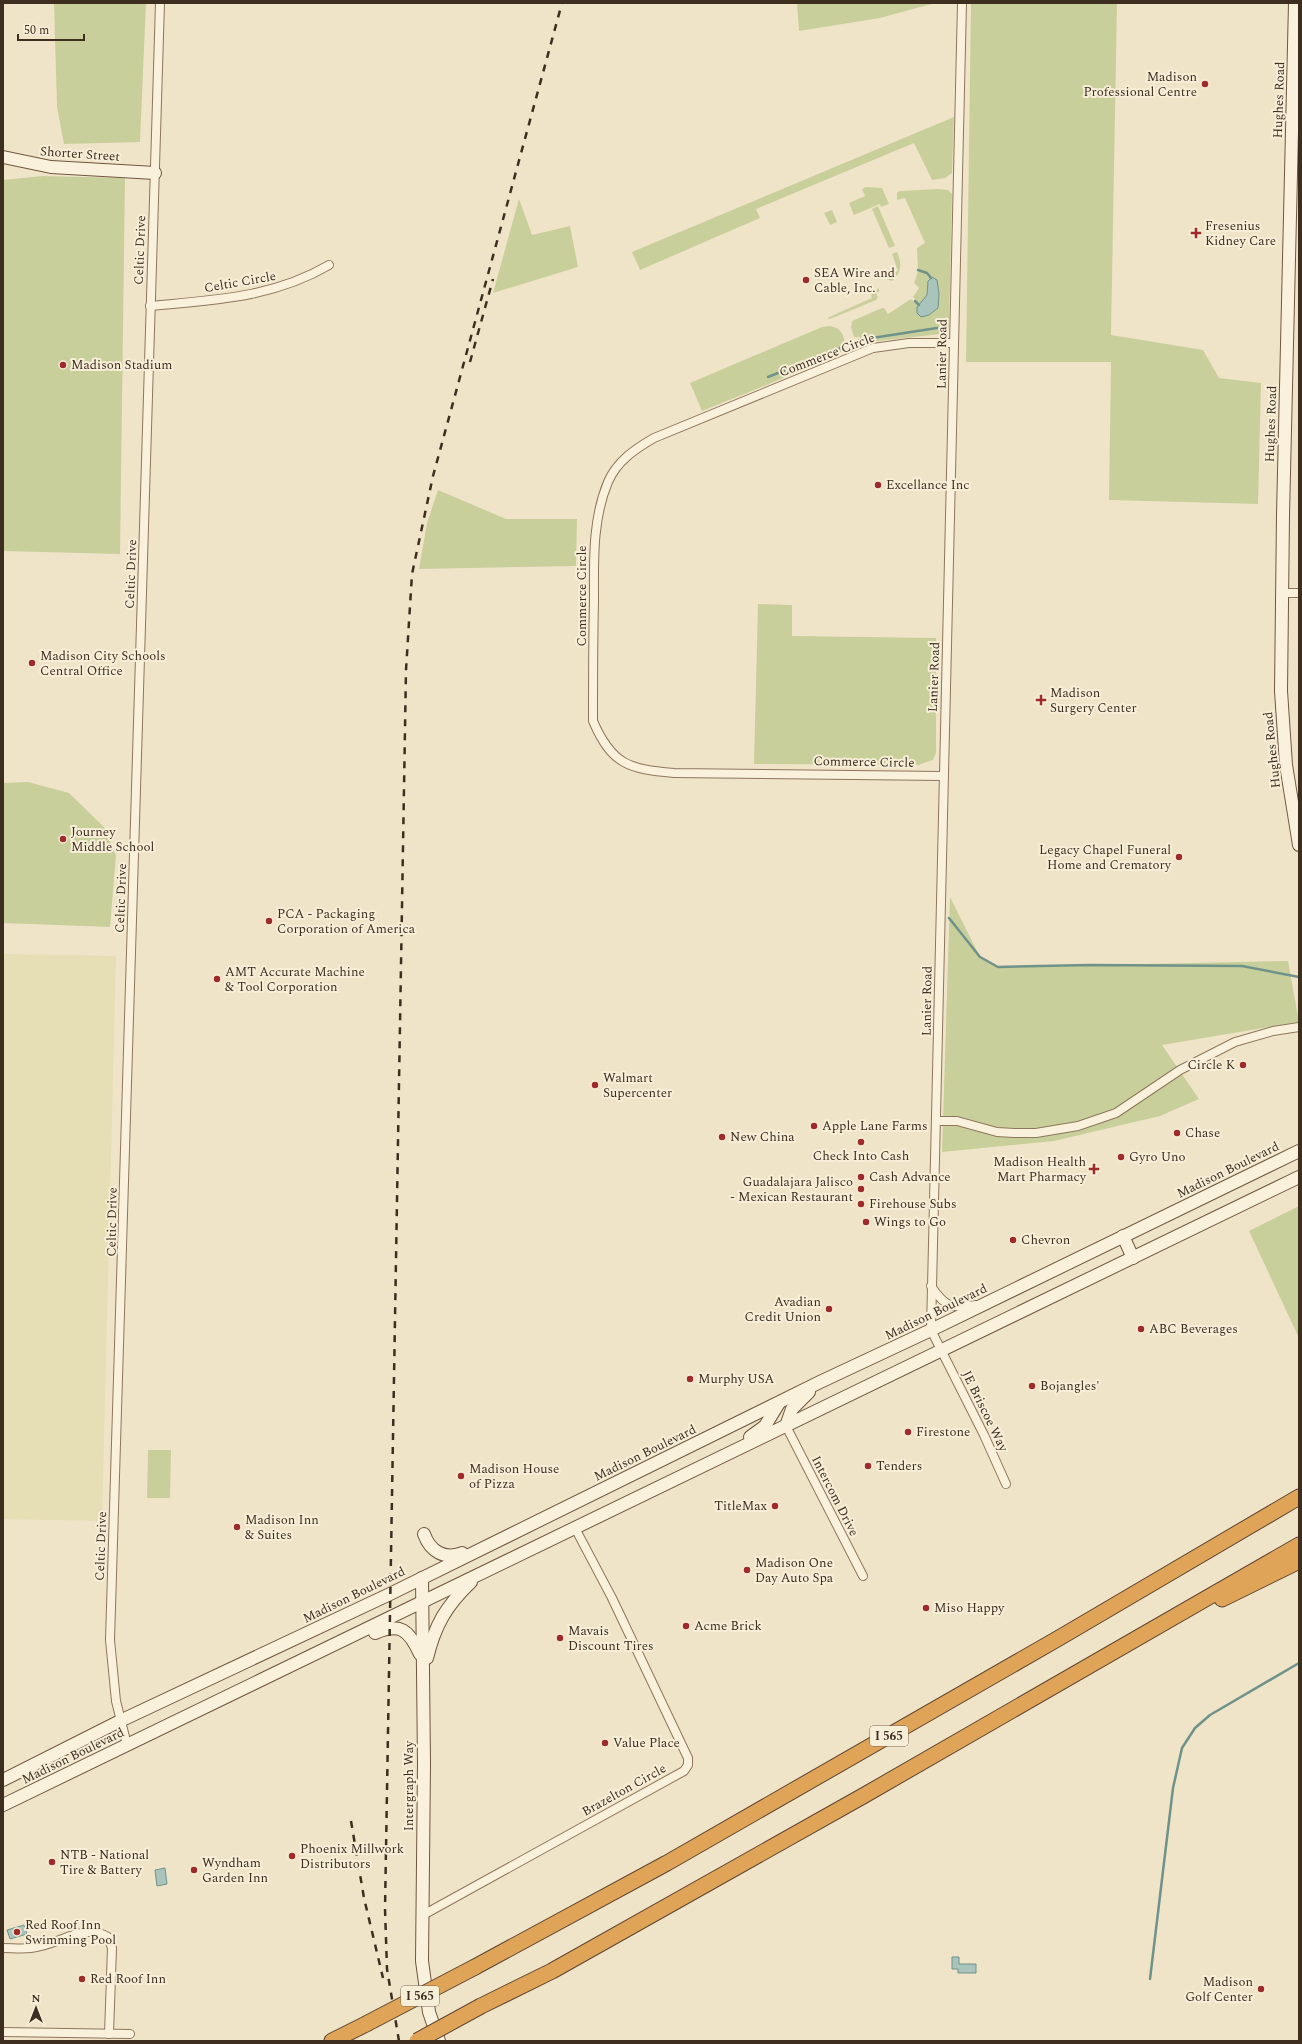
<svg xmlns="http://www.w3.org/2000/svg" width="1302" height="2044" viewBox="0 0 1302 2044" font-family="Spectral,serif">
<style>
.farmland{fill:#e6deb5}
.green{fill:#c9cf9b}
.water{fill:#a9c4bc;stroke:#6f938a}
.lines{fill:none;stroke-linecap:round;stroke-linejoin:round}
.stream{stroke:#6f938a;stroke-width:2.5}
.street-casing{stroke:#8d765c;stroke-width:10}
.secondary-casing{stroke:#6f573f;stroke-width:14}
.highway-casing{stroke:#5b4430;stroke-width:17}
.street{stroke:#faf1dc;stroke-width:8}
.secondary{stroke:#faf1dc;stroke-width:12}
.highway{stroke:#e0a458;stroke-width:15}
.rail{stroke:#3d2e20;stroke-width:2.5;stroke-dasharray:7 7;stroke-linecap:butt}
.highway-bridge-casing{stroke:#5b4430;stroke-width:17;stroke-linecap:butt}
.highway-bridge{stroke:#e0a458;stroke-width:15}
.poi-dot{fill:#9e2a2b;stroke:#f7eed8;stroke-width:1.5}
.labels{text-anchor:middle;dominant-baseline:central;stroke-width:4;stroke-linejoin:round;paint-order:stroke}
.shield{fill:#f7eed8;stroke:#756857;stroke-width:1}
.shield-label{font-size:12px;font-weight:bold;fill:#3d2e20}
.poi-label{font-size:13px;fill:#3d2e20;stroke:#f7eed8;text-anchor:start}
.street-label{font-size:13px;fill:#3d2e20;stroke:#f7eed8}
</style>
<rect width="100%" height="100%" fill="#f0e4c8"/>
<!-- farmland -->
<path class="farmland" d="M3 954 116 956 102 1521 3 1519Z"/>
<!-- green -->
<g class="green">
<path d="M54 3H146L140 142 64 144 57 107Z"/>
<path d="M797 3H935L880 18 799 31Z"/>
<path d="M971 3H1117L1111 335 1203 350 1219 378 1261 383 1258 504 1109 500 1111 362H966Z"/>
<path d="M954 117 952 173 945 178 932 180 914 143 756 209 760 218 640 270 632 252Z"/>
<path d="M43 176 125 178 120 554 3 551V180Z"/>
<path d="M866 187 882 188 889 204 881 207 880 204 854 215 849 203 865 196 862 189Z"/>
<path d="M938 189 948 190 952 194 949 327 944 333 941 334 859 343 855 339 859 341 861 340 860 337H854L851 328 852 321 882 308H884L888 314 911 299 914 302 916 300 913 297 919 288 914 283 918 271 917 248 925 243 905 198 897 200V193L900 191Z"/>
<path d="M519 199 532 235 570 226 578 267 493 293Z"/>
<path d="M878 206 895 246 889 248 872 209Z"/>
<path d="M832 210 837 222 830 225 824 213Z"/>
<path d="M897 252C902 264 902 272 892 281L884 278 877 280 898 271 892 254Z"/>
<path d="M878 288 880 291 876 293 878 297 876 300 830 319 827 318 872 298 871 295Z"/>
<path d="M830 326C841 328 844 334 845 346L842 352 769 384 702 411 690 383 822 327Z"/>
<path d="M438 490 506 519H577L576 566 419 569 427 523Z"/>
<path d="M758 604 792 605V636L936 638V753L933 760 918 765 754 764Z"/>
<path d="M28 782 69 793 104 827 116 855 110 927 3 923V783Z"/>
<path d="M950 897 980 957 998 967 1288 961 1299 1022 1162 1045 1199 1099 1160 1116 1054 1141 942 1152Z"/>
<path d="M1299 1206V1338L1249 1231Z"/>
<path d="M148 1450H171L170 1498H147Z"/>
</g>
<!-- water -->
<g class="water">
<path d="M932 277 937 280 939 294 938 308 929 315 921 317 917 313V307L927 295 928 281Z"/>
<path d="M165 1868 167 1884 157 1886 155 1870Z"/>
<path d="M24 1925 27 1934 10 1939 7 1930Z"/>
<path d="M952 1957H959V1964H976V1973H958V1969H952Z"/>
</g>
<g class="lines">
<!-- stream -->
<g class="stream">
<path d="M918 270 927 273 931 278"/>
<path d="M915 301 919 305"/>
<path d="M859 340 937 328"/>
<path d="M768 377 841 348"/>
<path d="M949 918 980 957 998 967 1089 965 1242 966 1299 977"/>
<path d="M1150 1979 1173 1788 1182 1748 1195 1728 1210 1715 1299 1663"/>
</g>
<defs>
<g id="street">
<path d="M962 3 931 1330 984 1435 1006 1484"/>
<path d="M150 306C213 300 273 298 329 265"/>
<path d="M1281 593H1299"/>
<path d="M943 776 674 773C629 769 612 765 593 721 593 682 593 642 594 602 594 562 592 520 608 482 617 461 635 449 654 438L873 348 909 343H954"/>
<path d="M936 1121H957L997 1132 1014 1133H1036L1078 1126 1116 1113 1180 1070 1235 1042 1273 1031 1299 1027"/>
<path d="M931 1286C945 1307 951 1309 976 1305"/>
<path d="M786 1426 863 1576"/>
<path d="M127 1745 116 1701 110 1640 160 3"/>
<path d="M423 1915 684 1771 688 1765V1758L612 1598 575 1528"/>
<path d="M3 1948C12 1948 22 1949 31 1948 58 1946 82 1922 108 1937L112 1948 109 2034"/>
<path d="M3 2032 130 2034"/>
</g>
<g id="secondary">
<path d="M1295 3 1283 515 1281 691 1286 765 1299 845"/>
<path d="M3 157 51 167 155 173"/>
<path d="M1123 1236 1133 1258"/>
<path d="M786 1426 792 1409 809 1392"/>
<path d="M750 1437 765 1426 779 1403"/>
<path d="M424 1534C430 1551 444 1560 462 1553"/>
<path d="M422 1578 424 1764 422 1961 429 2012 439 2041"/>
<path d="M375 1633C400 1622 409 1630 420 1654"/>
<path d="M427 1658C435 1625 446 1606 471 1582"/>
<path d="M3 1780 120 1721 390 1594 820 1382 931 1330 1299 1151"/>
<path d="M3 1805 1299 1177"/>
</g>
<g id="highway">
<path d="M1222 1599 1299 1561"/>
<path d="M475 1967 667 1863 1059 1638 1299 1497"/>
<path d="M481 2006 552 1971 863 1796 1299 1545"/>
<path d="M332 2041 366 2024"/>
</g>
</defs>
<!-- street casing -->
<use href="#street" class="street-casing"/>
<!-- secondary casing -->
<use href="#secondary" class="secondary-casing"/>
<!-- highway casing -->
<use href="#highway" class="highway-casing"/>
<!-- street -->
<use href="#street" class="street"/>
<!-- secondary -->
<use href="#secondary" class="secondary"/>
<!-- highway -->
<use href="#highway" class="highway"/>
<!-- rail -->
<g class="rail">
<path d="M470 362 493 279"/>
<path d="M351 1821 364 1898 383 1978"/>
<path d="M399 2041 387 1969 385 1909 406 670 412 574 433 476 562 3"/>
</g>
<defs>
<g id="highway-bridge">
<path d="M366 2024 475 1967"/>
<path d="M417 2041 481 2006"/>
</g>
</defs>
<!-- highway-bridge casing -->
<use href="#highway-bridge" class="highway-bridge-casing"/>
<!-- highway-bridge -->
<use href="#highway-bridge" class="highway-bridge"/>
</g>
<!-- markers -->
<g class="poi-dot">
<circle cx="1205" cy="84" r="4"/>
<path d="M1194 227h4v4h4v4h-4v4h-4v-4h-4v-4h4z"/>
<circle cx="806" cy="280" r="4"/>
<circle cx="63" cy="365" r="4"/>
<circle cx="878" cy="485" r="4"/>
<circle cx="32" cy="663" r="4"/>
<path d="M1039 694h4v4h4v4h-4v4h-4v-4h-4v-4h4z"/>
<circle cx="63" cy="839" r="4"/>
<circle cx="1179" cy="857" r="4"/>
<circle cx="269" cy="921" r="4"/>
<circle cx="217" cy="979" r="4"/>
<circle cx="1243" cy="1065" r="4"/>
<circle cx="595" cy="1085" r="4"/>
<circle cx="814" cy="1126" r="4"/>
<circle cx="1177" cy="1133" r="4"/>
<circle cx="722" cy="1137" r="4"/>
<circle cx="861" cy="1142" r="4"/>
<circle cx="1121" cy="1157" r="4"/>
<path d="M1092 1163h4v4h4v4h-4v4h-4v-4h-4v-4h4z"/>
<circle cx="861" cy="1177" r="4"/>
<circle cx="861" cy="1189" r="4"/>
<circle cx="861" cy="1204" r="4"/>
<circle cx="866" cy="1222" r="4"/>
<circle cx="1013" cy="1240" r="4"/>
<circle cx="829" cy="1309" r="4"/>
<circle cx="1141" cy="1329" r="4"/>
<circle cx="690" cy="1379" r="4"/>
<circle cx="1032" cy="1386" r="4"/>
<circle cx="908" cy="1432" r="4"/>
<circle cx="868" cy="1466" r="4"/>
<circle cx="461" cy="1476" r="4"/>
<circle cx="775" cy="1506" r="4"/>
<circle cx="237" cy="1527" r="4"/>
<circle cx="747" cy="1570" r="4"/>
<circle cx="926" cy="1608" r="4"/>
<circle cx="686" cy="1626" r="4"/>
<circle cx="560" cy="1638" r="4"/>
<circle cx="605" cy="1743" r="4"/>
<circle cx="292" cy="1856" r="4"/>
<circle cx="52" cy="1862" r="4"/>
<circle cx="194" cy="1870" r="4"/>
<circle cx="17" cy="1932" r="4"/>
<circle cx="82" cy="1979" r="4"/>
<circle cx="1261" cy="1989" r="4"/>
</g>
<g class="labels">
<!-- shield labels -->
<g class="shield">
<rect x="870" y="1726" width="38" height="20" rx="3"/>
<rect x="401" y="1986" width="38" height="20" rx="3"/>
</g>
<g class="shield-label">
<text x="889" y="1736">I 565</text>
<text x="420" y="1996">I 565</text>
</g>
<!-- poi labels -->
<g class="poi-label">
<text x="1197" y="77" text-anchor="end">Madison<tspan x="1197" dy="15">Professional Centre</tspan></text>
<text x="1205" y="226">Fresenius<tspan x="1205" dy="15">Kidney Care</tspan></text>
<text x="814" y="273">SEA Wire and<tspan x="814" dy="15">Cable, Inc.</tspan></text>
<text x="71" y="365">Madison Stadium</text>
<text x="886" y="485">Excellance Inc</text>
<text x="40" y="656">Madison City Schools<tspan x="40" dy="15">Central Office</tspan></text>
<text x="1050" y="693">Madison<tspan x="1050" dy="15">Surgery Center</tspan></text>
<text x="71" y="832">Journey<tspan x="71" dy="15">Middle School</tspan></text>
<text x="1171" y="850" text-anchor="end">Legacy Chapel Funeral<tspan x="1171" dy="15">Home and Crematory</tspan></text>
<text x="277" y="914">PCA - Packaging<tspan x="277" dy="15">Corporation of America</tspan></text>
<text x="225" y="972">AMT Accurate Machine<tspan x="225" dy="15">&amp; Tool Corporation</tspan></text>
<text x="1235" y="1065" text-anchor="end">Circle K</text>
<text x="603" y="1078">Walmart<tspan x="603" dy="15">Supercenter</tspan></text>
<text x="822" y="1126">Apple Lane Farms</text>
<text x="1185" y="1133">Chase</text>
<text x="730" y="1137">New China</text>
<text x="861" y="1156" text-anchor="middle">Check Into Cash</text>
<text x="1129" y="1157">Gyro Uno</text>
<text x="1086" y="1162" text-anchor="end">Madison Health<tspan x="1086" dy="15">Mart Pharmacy</tspan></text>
<text x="869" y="1177">Cash Advance</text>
<text x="853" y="1182" text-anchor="end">Guadalajara Jalisco<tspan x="853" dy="15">- Mexican Restaurant</tspan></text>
<text x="869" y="1204">Firehouse Subs</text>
<text x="874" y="1222">Wings to Go</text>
<text x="1021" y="1240">Chevron</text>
<text x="821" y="1302" text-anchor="end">Avadian<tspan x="821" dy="15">Credit Union</tspan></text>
<text x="1149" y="1329">ABC Beverages</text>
<text x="698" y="1379">Murphy USA</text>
<text x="1040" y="1386">Bojangles'</text>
<text x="916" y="1432">Firestone</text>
<text x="876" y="1466">Tenders</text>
<text x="469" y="1469">Madison House<tspan x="469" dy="15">of Pizza</tspan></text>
<text x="767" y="1506" text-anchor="end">TitleMax</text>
<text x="245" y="1520">Madison Inn<tspan x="245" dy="15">&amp; Suites</tspan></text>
<text x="755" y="1563">Madison One<tspan x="755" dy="15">Day Auto Spa</tspan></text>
<text x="934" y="1608">Miso Happy</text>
<text x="694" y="1626">Acme Brick</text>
<text x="568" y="1631">Mavais<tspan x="568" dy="15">Discount Tires</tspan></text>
<text x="613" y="1743">Value Place</text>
<text x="300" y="1849">Phoenix Millwork<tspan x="300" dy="15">Distributors</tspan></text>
<text x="60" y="1855">NTB - National<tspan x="60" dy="15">Tire &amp; Battery</tspan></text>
<text x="202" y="1863">Wyndham<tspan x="202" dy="15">Garden Inn</tspan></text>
<text x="25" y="1925">Red Roof Inn<tspan x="25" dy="15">Swimming Pool</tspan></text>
<text x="90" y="1979">Red Roof Inn</text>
<text x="1253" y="1982" text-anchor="end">Madison<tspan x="1253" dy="15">Golf Center</tspan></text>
</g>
<!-- street labels -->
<g class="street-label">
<text transform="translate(1279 100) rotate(-88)">Hughes Road</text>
<text transform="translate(80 154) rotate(4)">Shorter Street</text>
<text transform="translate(140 250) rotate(-88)">Celtic Drive</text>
<text transform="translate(240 282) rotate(-10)">Celtic Circle</text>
<text transform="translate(942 354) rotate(-89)">Lanier Road</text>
<text transform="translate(827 355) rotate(-21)">Commerce Circle</text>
<text transform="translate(1271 424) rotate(-88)">Hughes Road</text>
<text transform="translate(131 574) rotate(-88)">Celtic Drive</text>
<text transform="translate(582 596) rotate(-90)">Commerce Circle</text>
<text transform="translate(934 677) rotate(-88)">Lanier Road</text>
<text transform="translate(1272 750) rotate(-96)">Hughes Road</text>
<text transform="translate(864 762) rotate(1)">Commerce Circle</text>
<text transform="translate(121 898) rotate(-88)">Celtic Drive</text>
<text transform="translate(927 1001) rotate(-89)">Lanier Road</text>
<text transform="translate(1228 1170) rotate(-26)">Madison Boulevard</text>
<text transform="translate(112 1222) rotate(-89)">Celtic Drive</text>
<text transform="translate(936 1312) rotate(-26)">Madison Boulevard</text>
<text transform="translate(985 1411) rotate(64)">JE Briscoe Way</text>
<text transform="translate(645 1453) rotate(-26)">Madison Boulevard</text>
<text transform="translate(835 1496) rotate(63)">Intercom Drive</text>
<text transform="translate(101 1546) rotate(-88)">Celtic Drive</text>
<text transform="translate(354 1595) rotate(-26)">Madison Boulevard</text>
<text transform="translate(73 1756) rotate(-26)">Madison Boulevard</text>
<text transform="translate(409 1786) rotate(-90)">Intergraph Way</text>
<text transform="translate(624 1790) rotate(-29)">Brazelton Circle</text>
</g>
</g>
<!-- border -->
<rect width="1302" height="2044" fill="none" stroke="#3d2e20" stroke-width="8"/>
<!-- north arrow -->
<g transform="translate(36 2008)" stroke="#f7eed8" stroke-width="3" paint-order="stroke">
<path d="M0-3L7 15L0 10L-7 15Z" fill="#3d2e20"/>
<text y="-6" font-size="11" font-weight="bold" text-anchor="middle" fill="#3d2e20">N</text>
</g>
<!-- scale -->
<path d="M18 34v6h66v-6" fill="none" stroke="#3d2e20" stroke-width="2"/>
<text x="24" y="34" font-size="12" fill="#3d2e20" stroke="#f7eed8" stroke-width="3" paint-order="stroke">50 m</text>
</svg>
